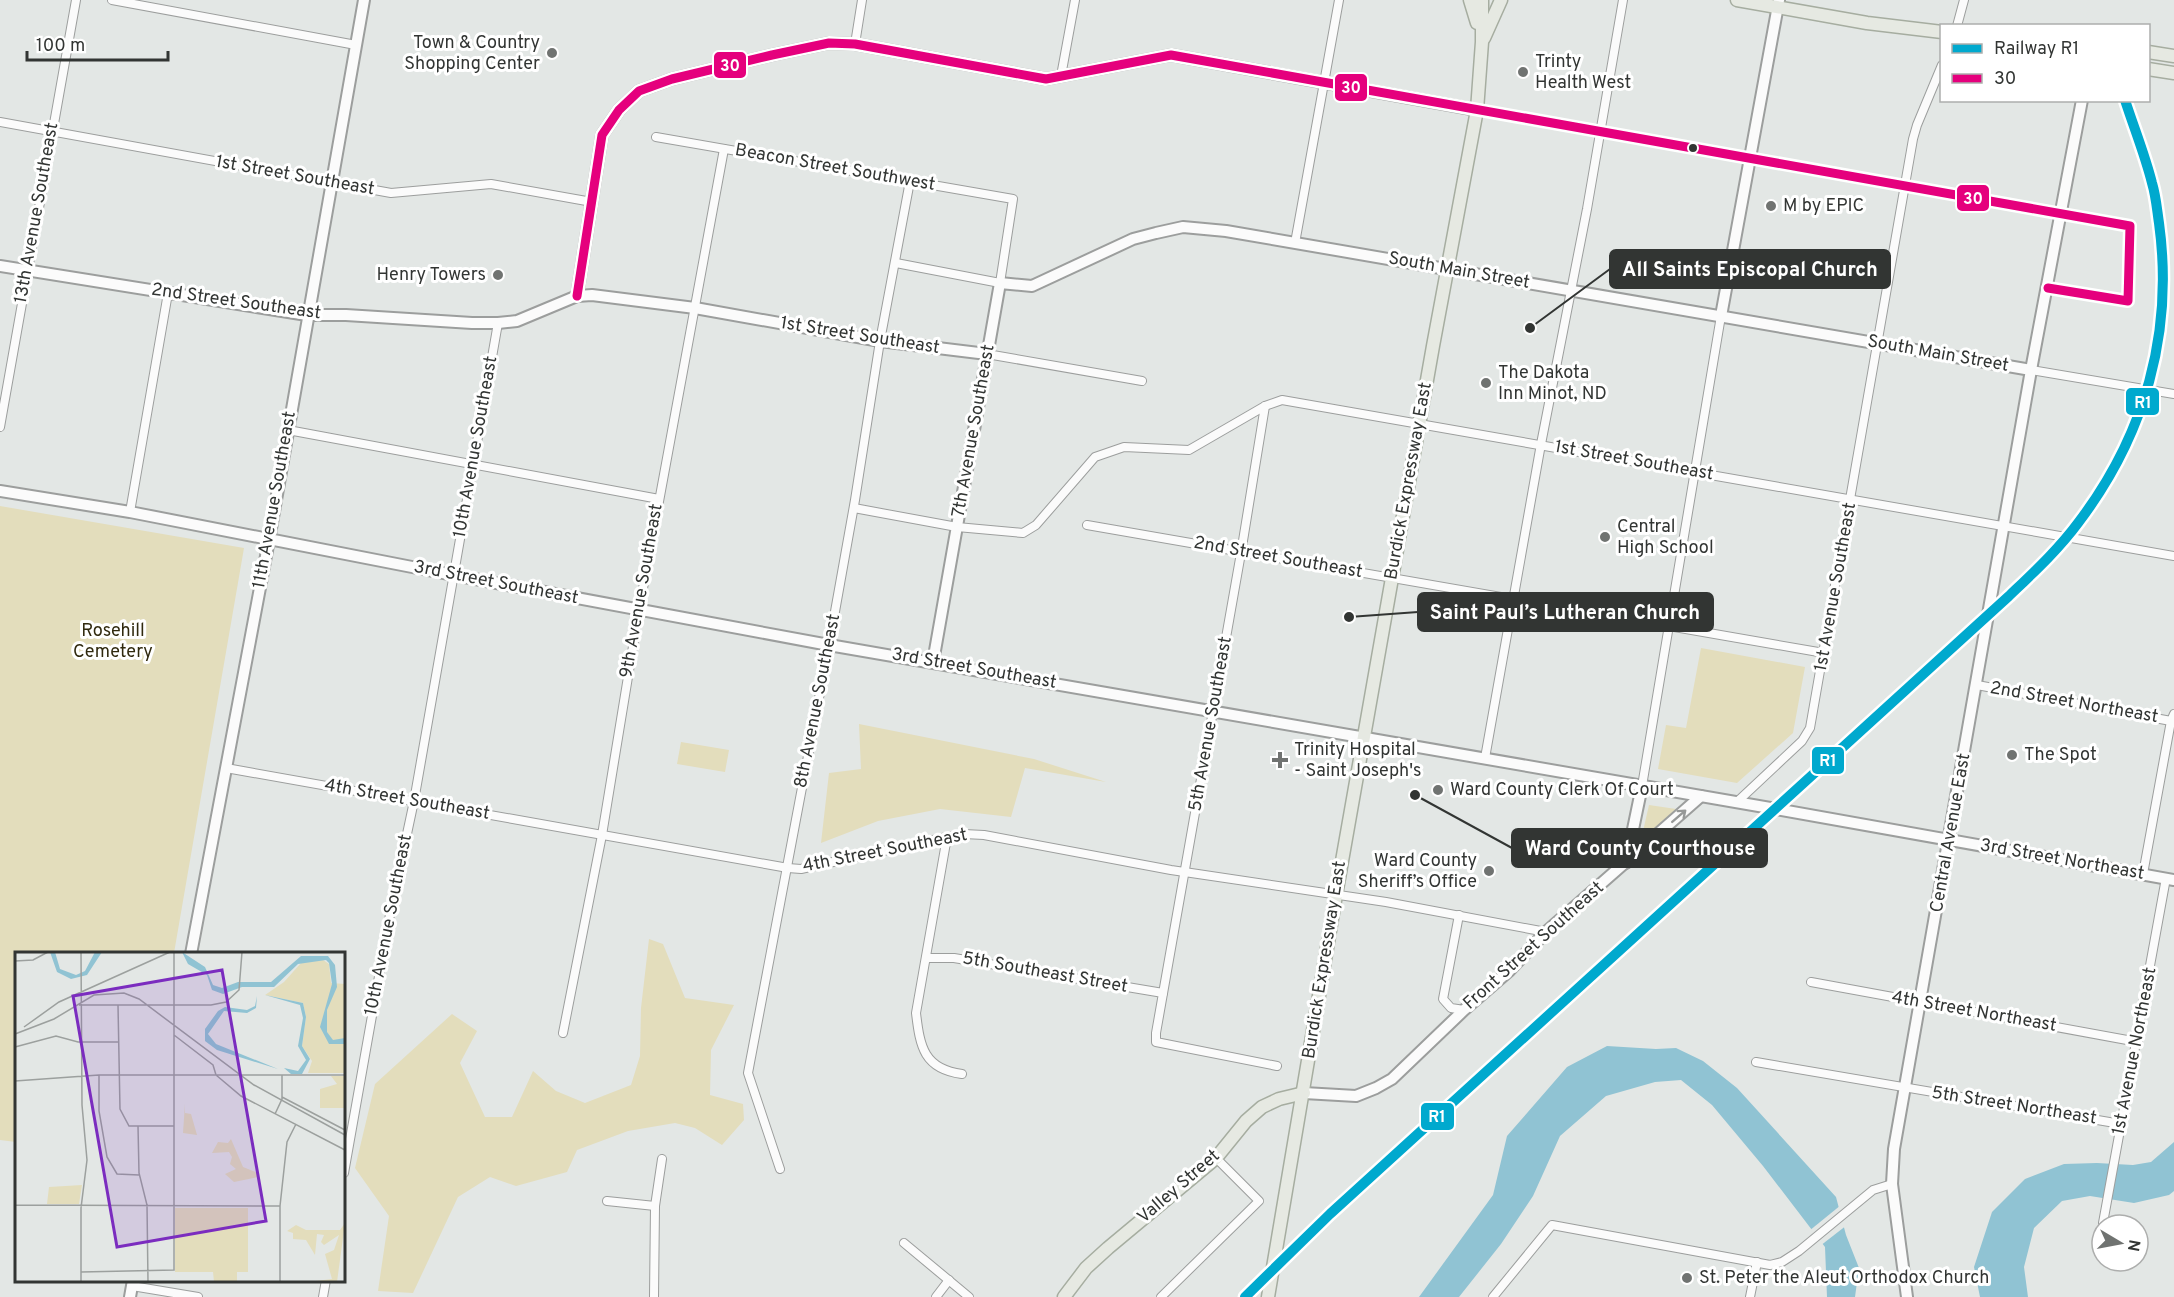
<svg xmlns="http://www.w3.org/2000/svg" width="2174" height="1297" viewBox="0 0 2174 1297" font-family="Overpass,sans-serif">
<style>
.green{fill:#e3ddbc}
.water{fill:#90c3d3}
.pier{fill:#e3e7e5}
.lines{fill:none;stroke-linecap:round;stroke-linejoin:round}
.street-casing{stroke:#9c9e9d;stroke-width:10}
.secondary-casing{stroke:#9c9e9d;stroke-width:14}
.primary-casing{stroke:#a6ada0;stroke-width:15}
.street{stroke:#fbfbfb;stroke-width:8}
.secondary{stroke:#fbfbfb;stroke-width:10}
.primary{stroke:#e6e9e2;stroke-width:12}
.bus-1-casing{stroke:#fff;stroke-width:14}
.bus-1{stroke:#e5007d;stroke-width:9}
.rail-1-casing{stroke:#fff;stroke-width:15}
.rail-1{stroke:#00a9ce;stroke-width:10}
.oneway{stroke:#969897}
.poi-dot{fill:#707371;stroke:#fff;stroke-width:2}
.bus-dot{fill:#323533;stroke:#fff;stroke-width:2}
.labels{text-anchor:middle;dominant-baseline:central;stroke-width:6;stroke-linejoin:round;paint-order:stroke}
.poi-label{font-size:18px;fill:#323533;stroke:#fff;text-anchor:start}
.street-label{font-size:18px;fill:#323533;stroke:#fff}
.park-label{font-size:18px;fill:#30290e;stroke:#fff}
.inset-road{fill:none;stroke:#9ca09e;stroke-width:1.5}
.view{fill:#7b2cbf;fill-opacity:0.15;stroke:#7b2cbf;stroke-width:3}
.inset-edge{fill:none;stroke:#323533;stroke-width:3}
.leader{fill:none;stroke:#323533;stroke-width:2}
.callout-dot{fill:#323533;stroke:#fff;stroke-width:2}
.callout{fill:#323533;stroke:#323533;stroke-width:2}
.callout-label{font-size:20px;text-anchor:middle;font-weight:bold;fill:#fff}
.line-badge{stroke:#fff;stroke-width:2}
.badge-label{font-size:16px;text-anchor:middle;font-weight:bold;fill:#fff}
</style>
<rect width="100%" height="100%" fill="#e3e7e5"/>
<!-- green -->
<g class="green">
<path d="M0 506 244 548 174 953 16 954V1142L0 1140Z"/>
<path d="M1701 648 1805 667 1793 733 1737 783 1658 769 1666 725 1686 728Z"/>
<path d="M859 724 1034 759 1106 782 1025 768 1011 817 940 809 878 821 821 843 829 773 861 769Z"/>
<path d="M681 742 729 750 725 772 677 764Z"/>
<path d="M1649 805 1676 809 1641 840Z"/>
<path d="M649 939 663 944 685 998 734 1005 711 1050 710 1095 743 1104 744 1120 722 1145 695 1128 675 1123 628 1131 577 1150 567 1172 516 1186 490 1177 458 1197 413 1293 378 1291 389 1216 355 1168 375 1084 452 1014 477 1031 460 1063 485 1117H512L533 1071 556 1091 585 1103 631 1085 640 1056 641 1008Z"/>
</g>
<!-- water -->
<g class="water">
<path d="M1607 1046 1656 1049 1676 1048 1703 1061 1737 1088 1836 1197 1846 1235 1859 1268 1855 1297H1827L1825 1247 1763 1166 1712 1105 1681 1080 1655 1082 1606 1096 1560 1136 1533 1196 1501 1244 1459 1297H1419L1493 1195 1507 1136 1567 1067Z"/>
<path d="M2174 1142V1191L2169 1195 2134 1203 2090 1196 2062 1201 2034 1228 2024 1267 2028 1297H1980L1974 1267 1992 1212 2025 1179 2064 1164 2097 1163 2133 1165 2151 1162Z"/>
</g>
<!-- pier -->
<path class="pier" d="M1841 1205 1847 1225 1820 1246 1809 1231Z"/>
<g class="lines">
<defs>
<g id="street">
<path d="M112 0 356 45"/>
<path d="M1957 26 1964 0"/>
<path d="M855 44 862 0"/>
<path d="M1061 76 1075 0"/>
<path d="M1477 110 2130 226 2128 301 2048 288"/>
<path d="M0 122 391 193 491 184 592 202"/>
<path d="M656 137 1013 199 1000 283 896 263"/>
<path d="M1295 243 1339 0"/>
<path d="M987 354 1142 381"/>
<path d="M2031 370 2174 394"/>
<path d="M1265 406 1241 553 1156 1033V1042L1277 1066"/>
<path d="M0 427 76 0"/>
<path d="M288 430 659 499"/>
<path d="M854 508 957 527 1023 533 1036 525 1095 457 1124 447 1189 450 1265 406 1282 400 2174 556"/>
<path d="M130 512 168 293"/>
<path d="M1087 525 1824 653"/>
<path d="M1977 685 2171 721"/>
<path d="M1485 758 1541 444 1587 209 1623 0"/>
<path d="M226 768 788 868 801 869 947 837 964 834 984 835 1171 870 1386 902 1546 932"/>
<path d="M1642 786 1721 316"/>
<path d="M1737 802 1802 741 1810 728C1846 532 1877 335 1913 139L1917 125 1942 65"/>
<path d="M947 837 916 1013C920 1047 924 1069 962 1074"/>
<path d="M2143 874 2171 721 2174 714"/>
<path d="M1459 915 1443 999 1451 1008 1464 1010"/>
<path d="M927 958H954L1163 993"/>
<path d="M1811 982 2138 1042"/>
<path d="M563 1033 602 835 639 610 724 149"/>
<path d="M1756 1062 2121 1124"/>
<path d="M780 1169 748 1073 829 645 855 500 880 341 910 181"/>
<path d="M344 1173 391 909 414 801 498 323"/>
<path d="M607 1201 655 1206"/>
<path d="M2103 1223 2166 878"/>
<path d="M904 1243 969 1297"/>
<path d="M132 1286 198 1297"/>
<path d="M323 1297 326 1280"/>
<path d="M654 1297 655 1206 662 1159"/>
<path d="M936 1297 949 1280"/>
<path d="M1161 1297 1259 1201 1216 1158"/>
<path d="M1493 1297 1552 1225 1770 1265 1782 1262 1799 1251 1873 1190 1892 1184"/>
<path d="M1750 1297 1757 1262"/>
</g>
<g id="secondary">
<path d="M0 266 307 315H346L472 323H498L517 321 577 296 592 295 695 308 880 341 987 354"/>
<path d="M577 296 602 135 619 110 639 91 672 79 772 55 829 43 855 44 1046 79 1171 55 1477 110"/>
<path d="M1721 316 1779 0"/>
<path d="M0 491 130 512 453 575 829 645 1776 809 2174 880"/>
<path d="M933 662 1000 283 1032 286 1133 239 1156 233 1183 227 1226 231 2031 370"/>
<path d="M1626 863 1642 786"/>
<path d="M191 954 269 540 364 0"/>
<path d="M1304 1093 1356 1096 1376 1088 1392 1079 1464 1010 1509 971 1546 932 1701 796"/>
<path d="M130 1297 133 1280"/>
<path d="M1907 1297 1892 1184 1894 1149 2031 370 2082 100"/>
</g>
<g id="primary">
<path d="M1470 0 1477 23"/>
<path d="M1737 0 1867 23 1942 32"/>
<path d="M1484 38 1501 0"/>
<path d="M2148 52 2174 56"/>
<path d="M2148 69 2174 73"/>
<path d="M1064 1297 1086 1268 1108 1248 1216 1158 1246 1121 1262 1107 1279 1099 1304 1093"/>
<path d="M1268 1297 1336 895 1433 346 1477 110 1482 42V0"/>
</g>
</defs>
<!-- street casing -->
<use href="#street" class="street-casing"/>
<!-- secondary casing -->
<use href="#secondary" class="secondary-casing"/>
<!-- primary casing -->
<use href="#primary" class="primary-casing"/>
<!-- street -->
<use href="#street" class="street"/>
<!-- secondary -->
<use href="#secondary" class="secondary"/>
<!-- primary -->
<use href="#primary" class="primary"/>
<defs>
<path id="bus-1" d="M577 296 602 135 619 110 639 91 672 79 772 55 829 43 855 44 1046 79 1171 55 2130 226 2128 301 2048 288"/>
</defs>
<!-- bus-1 casing -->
<use href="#bus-1" class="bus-1-casing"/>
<!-- bus-1 -->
<use href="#bus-1" class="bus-1"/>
<defs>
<path id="rail-1" d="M1245 1297 1330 1214 2009 596C2033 573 2058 550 2078 523 2145 435 2174 333 2159 223 2157 210 2156 196 2152 183 2145 155 2134 128 2125 100"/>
</defs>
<!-- rail-1 casing -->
<use href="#rail-1" class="rail-1-casing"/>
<!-- rail-1 -->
<use href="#rail-1" class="rail-1"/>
</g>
<!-- one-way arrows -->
<defs><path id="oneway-shaft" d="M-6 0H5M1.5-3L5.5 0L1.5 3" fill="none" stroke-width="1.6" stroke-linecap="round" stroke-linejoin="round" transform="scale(1.5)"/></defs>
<use class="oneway" href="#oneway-shaft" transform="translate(1679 816) rotate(-41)"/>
<!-- markers -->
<g class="poi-dot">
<circle cx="552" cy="53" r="6"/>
<circle cx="1523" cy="72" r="6"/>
<circle cx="1771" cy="206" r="6"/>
<circle cx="498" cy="275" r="6"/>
<circle cx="1486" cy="383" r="6"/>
<circle cx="1605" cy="537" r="6"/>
<circle cx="2012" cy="755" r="6"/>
<path d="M1277 751h6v6h6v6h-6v6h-6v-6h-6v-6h6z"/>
<circle cx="1438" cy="790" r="6"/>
<circle cx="1489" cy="871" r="6"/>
<circle cx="1687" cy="1278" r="6"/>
</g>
<circle class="bus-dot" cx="1693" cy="148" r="5"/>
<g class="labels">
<!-- poi labels -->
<g class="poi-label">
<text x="540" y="43" text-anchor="end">Town &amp; Country<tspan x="540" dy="21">Shopping Center</tspan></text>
<text x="1535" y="62">Trinty<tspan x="1535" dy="21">Health West</tspan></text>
<text x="1783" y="206">M by EPIC</text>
<text x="486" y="275" text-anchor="end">Henry Towers</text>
<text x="1498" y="373">The Dakota<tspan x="1498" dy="21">Inn Minot, ND</tspan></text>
<text x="1617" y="527">Central<tspan x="1617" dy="21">High School</tspan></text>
<text x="1294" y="750">Trinity Hospital<tspan x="1294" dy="21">- Saint Joseph's</tspan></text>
<text x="2024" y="755">The Spot</text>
<text x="1450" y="790">Ward County Clerk Of Court</text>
<text x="1477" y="861" text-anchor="end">Ward County<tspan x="1477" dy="21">Sheriff’s Office</tspan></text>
<text x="1699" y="1278">St. Peter the Aleut Orthodox Church</text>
</g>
<!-- street labels -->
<g class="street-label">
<text transform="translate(835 168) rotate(10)">Beacon Street Southwest</text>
<text transform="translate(295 176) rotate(10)">1st Street Southeast</text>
<text transform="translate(37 213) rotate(-80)">13th Avenue Southeast</text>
<text transform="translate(1459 271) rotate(10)">South Main Street</text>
<text transform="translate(236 302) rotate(8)">2nd Street Southeast</text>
<text transform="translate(860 336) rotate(9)">1st Street Southeast</text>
<text transform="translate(1938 354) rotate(10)">South Main Street</text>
<text transform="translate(974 431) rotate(-80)">7th Avenue Southeast</text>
<text transform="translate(476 447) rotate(-80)">10th Avenue Southeast</text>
<text transform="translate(1634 461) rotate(10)">1st Street Southeast</text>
<text transform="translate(1409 481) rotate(-80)">Burdick Expressway East</text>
<text transform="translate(275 500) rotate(-80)">11th Avenue Southeast</text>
<text transform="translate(1278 558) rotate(10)">2nd Street Southeast</text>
<text transform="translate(496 583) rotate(11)">3rd Street Southeast</text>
<text transform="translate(1836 587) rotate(-80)">1st Avenue Southeast</text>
<text transform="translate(642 591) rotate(-80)">9th Avenue Southeast</text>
<text transform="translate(974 669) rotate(10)">3rd Street Southeast</text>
<text transform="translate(818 701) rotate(-79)">8th Avenue Southeast</text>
<text transform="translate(2074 703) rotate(10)">2nd Street Northeast</text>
<text transform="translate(1211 724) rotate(-80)">5th Avenue Southeast</text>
<text transform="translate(407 800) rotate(10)">4th Street Southeast</text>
<text transform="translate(1951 833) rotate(-80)">Central Avenue East</text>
<text transform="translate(885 851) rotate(-11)">4th Street Southeast</text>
<text transform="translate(2062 860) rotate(10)">3rd Street Northeast</text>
<text transform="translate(389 925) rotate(-79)">10th Avenue Southeast</text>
<text transform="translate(1534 946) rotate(-42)">Front Street Southeast</text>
<text transform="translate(1325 960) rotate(-81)">Burdick Expressway East</text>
<text transform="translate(1045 973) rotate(10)">5th Southeast Street</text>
<text transform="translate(1974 1012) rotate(10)">4th Street Northeast</text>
<text transform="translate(2135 1051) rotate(-79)">1st Avenue Northeast</text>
<text transform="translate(2014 1106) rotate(9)">5th Street Northeast</text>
<text transform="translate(1179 1187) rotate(-41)">Valley Street</text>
</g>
<!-- park labels -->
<g class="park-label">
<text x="113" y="631">Rosehill<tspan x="113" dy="21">Cemetery</tspan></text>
</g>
</g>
<!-- overview -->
<g transform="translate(15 952)">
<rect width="330" height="330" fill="#e3e7e5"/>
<path d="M308 8 314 12 316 31 330 32V121H293L297 109 287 94 291 65 288 51 250 43 269 30 286 11ZM316 124H330V156H305V137L322 132ZM170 152V161L176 162 182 183 168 181ZM216 187 228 215 243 221V225L219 230 210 222 221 217 215 212 217 205 214 200 197 201 203 190 213 191ZM67 233 64 252H32L34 235ZM160 256H233V320H222V330H199L198 320H160ZM330 271 322 330H293L317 327 310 302 319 298 324 283 309 293 306 290 309 283 302 282 300 303 291 288 278 287V281L272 279 281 273 291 278H325Z" fill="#e3ddbc"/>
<path d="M35 0H40L45 17 61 23 70 19 80 0H87L72 23 56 27 42 20ZM167 0 190 15 198 33 207 36 223 30H256L286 4H313L320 13 322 35 312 58V80L318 88 330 86V92H314L305 75 317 32 314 11 311 8 283 12 259 35H227L208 42 197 38 192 23 173 12ZM250 43 288 51 291 65 287 94 295 107 287 122H276L269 116 283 119 291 108 283 94 288 66 285 53ZM242 44 241 56 232 61 209 59 193 82 201 92 263 117 202 98 190 89V77L203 59 210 55 232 58 240 54Z" fill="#90c3d3"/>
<path class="inset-road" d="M0 9 18 8 33 0M64 53H196L211 50 224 38 227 0M103 53 105 157 114 174H159M9 75 44 50 155 0M0 82 39 67 79 43 109 41 124 47 239 133 330 183M159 83 198 113 201 123M0 95 41 84 63 90H103M0 103V217M84 123V159L92 205 102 222 124 223M201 123 226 144 330 198M0 129 84 123H330M267 145 330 178M260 162 267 147V123M123 174 124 221 132 253 133 330M0 247V330M0 253 265 254M66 320 159 318V0M66 330V256L72 208 67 153 66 0M265 330V254L272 190 281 172"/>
<path class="view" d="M207 18 251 269 102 295 58 44Z"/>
<rect width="330" height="330" class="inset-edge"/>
</g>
<!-- callouts -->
<path class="leader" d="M1530 328L1610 269M1349 617L1418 612M1415 795L1512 848"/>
<g class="callout-dot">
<circle cx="1530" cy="328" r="6"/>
<circle cx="1349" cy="617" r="6"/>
<circle cx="1415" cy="795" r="6"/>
</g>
<g class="callout">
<rect x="1610" y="250" width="280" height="38" rx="6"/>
<rect x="1418" y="593" width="295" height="38" rx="6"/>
<rect x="1512" y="829" width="255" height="38" rx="6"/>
</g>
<g class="callout-label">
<text x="1750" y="276">All Saints Episcopal Church</text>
<text x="1565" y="619">Saint Paul’s Lutheran Church</text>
<text x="1640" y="855">Ward County Courthouse</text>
</g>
<g class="line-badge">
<rect x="713" y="51" width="34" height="28" rx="6" fill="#e5007d"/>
<rect x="1334" y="73" width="34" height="29" rx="6" fill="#e5007d"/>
<rect x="1956" y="184" width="34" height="28" rx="6" fill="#e5007d"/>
<rect x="2125" y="387" width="35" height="29" rx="6" fill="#00a9ce"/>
<rect x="1811" y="746" width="34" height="29" rx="6" fill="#00a9ce"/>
<rect x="1420" y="1102" width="35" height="29" rx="6" fill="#00a9ce"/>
</g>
<g class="badge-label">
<text x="730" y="71">30</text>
<text x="1351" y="93">30</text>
<text x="1973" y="204">30</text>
<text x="2143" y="408">R1</text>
<text x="1828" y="766">R1</text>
<text x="1437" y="1122">R1</text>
</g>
<!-- legend -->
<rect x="1940" y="24" width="210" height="78" fill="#ffffff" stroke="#adaead" stroke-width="1.5"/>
<rect x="1952" y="44" width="30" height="9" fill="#00a9ce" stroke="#adaead" stroke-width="1.5"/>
<text x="1994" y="54" font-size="18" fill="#323533">Railway R1</text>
<rect x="1952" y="74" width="30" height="9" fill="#e5007d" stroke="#adaead" stroke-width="1.5"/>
<text x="1994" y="84" font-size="18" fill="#323533">30</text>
<!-- north arrow -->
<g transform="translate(2120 1243) rotate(100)"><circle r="28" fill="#ffffff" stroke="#adaead" stroke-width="1.5"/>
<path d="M0-4.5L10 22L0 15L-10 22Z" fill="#707371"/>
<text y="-9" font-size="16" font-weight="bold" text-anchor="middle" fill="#323533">N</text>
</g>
<!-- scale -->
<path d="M27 51v9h141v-9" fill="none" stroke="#323533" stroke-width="3"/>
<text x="36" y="51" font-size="18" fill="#323533" stroke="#ffffff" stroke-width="4.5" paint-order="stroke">100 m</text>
</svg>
